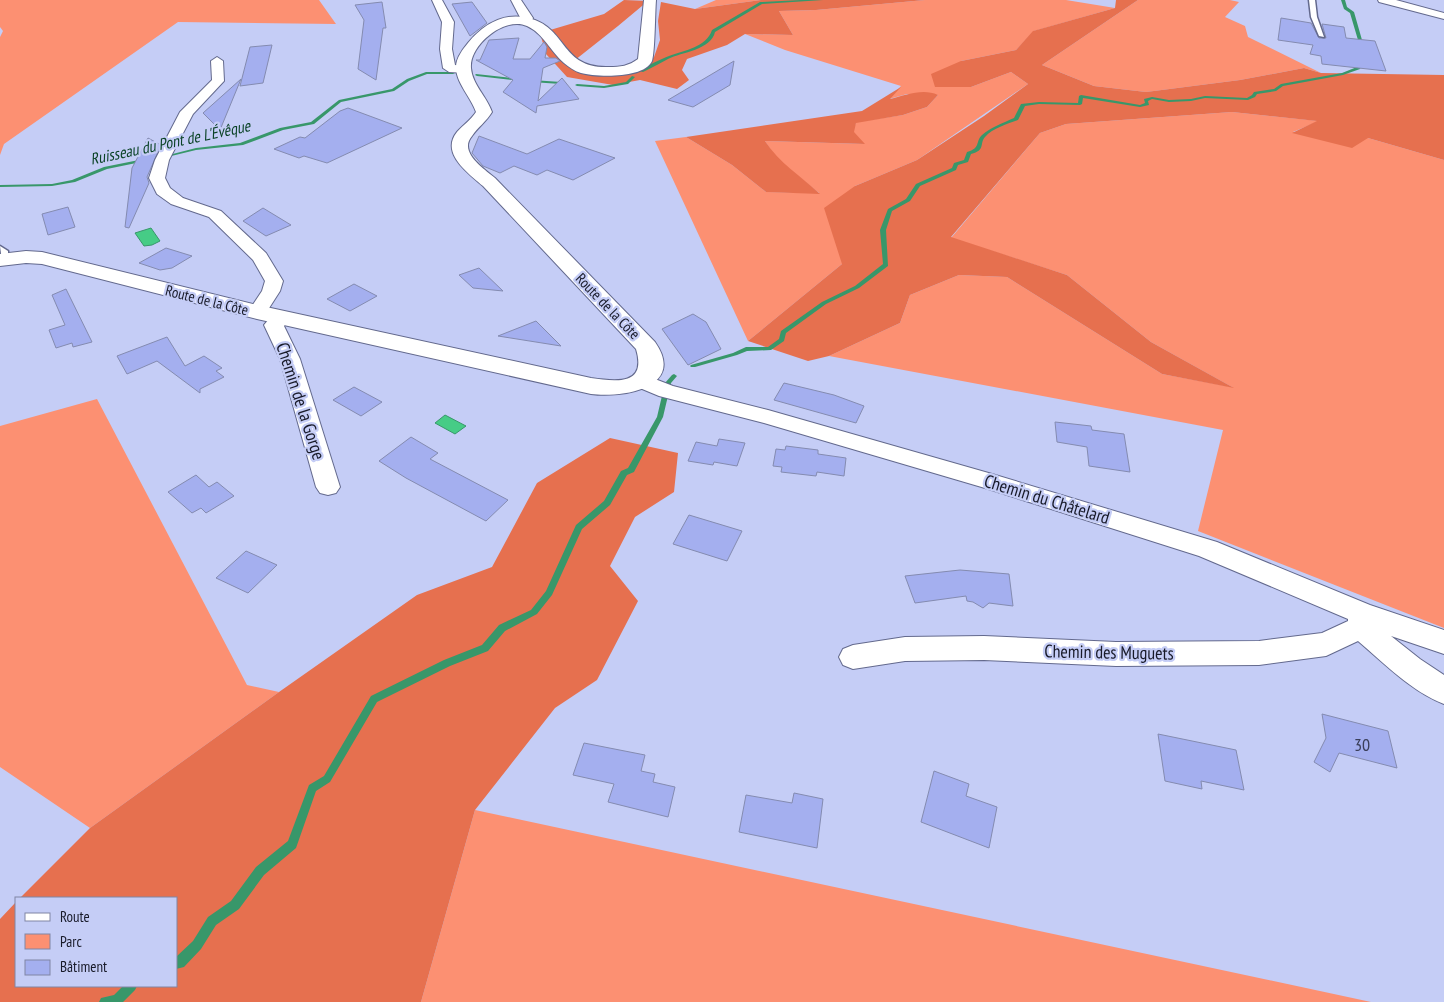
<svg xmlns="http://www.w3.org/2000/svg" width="1444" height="1002" viewBox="0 0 1444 1002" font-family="'PT Sans Narrow',sans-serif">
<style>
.green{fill:#fc9072}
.forest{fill:#e6704f}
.water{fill:#46cc86;stroke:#38976a}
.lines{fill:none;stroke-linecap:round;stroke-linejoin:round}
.stream{fill:#38976a;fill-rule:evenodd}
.building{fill:#a4afef;stroke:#848bb0}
.service-casing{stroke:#63698d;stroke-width:3}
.minor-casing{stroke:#63698d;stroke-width:2}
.tertiary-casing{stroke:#63698d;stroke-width:2}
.service{fill:#fff;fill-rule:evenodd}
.minor{fill:#fff;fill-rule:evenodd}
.tertiary{fill:#fff;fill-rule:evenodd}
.labels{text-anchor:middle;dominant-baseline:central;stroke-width:4.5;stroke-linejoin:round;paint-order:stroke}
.far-street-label{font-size:15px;fill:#181a29;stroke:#c5cdf6}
.far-water-label{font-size:16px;font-style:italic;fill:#0b4327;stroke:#c5cdf6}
.street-label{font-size:18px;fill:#181a29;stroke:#c5cdf6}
.near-number-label{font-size:18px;fill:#3b3f5a}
</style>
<rect width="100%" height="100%" fill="#c5cdf6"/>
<!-- green -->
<g class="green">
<path d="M0 0H319L336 24 178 22 4 144 0 155V37L3 31 0 27Z"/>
<path d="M716 0H761L695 9Z"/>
<path d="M925 0H1066L1115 8 1034 31 1016 50 961 61 971 87 1011 72 1028 84 917 160 855 186 842 264 748 341 655 141 686 137 732 165 766 192 819 193 777 159 765 141 864 144 853 132 856 122 903 115 927 107 938 95 907 94 889 99 901 86 785 50 745 34 793 35 779 11 816 10Z"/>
<path d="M1138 0H1230L1239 2 1225 17 1245 26 1248 37 1321 73 1304 68 1240 80 1146 92 1094 86 1042 65Z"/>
<path d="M1232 112 1319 121 1293 132 1368 138 1444 160V628L1198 531 1223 430 829 356 900 323 910 295 959 275 1007 277 1162 374 1232 387 1151 342 1067 275 951 238 1040 133 1066 124Z"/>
<path d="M97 399 247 685 279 692 90 828 0 767V426Z"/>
<path d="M475 810 1371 1002H421Z"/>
</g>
<!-- forest -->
<g class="forest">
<path d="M624 0 648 1 618 26 570 64 573 68 643 67 654 57 660 40 658 21 661 2 695 9 761 0H925L816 10 779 11 793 35 745 34 727 45 687 59 682 70 689 80 677 89 640 80 613 85 567 77 546 54 540 33 604 14Z"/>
<path d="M1116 0H1138L1042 65 1094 86 1146 92 1240 80 1304 68 1321 73 1444 75V160L1368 138 1352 148 1292 133 1317 121 1232 112 1066 124 1040 133 951 237 1067 275 1151 342 1234 388 1162 374 1007 277 959 275 910 295 900 323 829 356 808 361 748 341 842 264 824 208 855 186 917 160 984 116 1028 84 1011 72 971 87H935L931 74 961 61 1016 50 1033 31 1115 8Z"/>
<path d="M901 87 890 99C906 95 923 88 938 95L927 107 903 115 856 123 854 132 865 144 765 141C779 163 801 176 820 194L766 192 732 165 686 137 862 111Z"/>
<path d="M610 438 678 453 674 492 635 517 610 566 638 601 597 680 555 708 475 810 421 1002H0V919L16 902V986H176V898H20L90 828 279 692 417 595 492 567 537 483Z"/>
</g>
<!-- water -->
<g class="water">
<path d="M151 228 160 241 152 245 144 246 135 233Z"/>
<path d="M445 415 466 426 455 434 435 423Z"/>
</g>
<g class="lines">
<!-- stream -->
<g class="stream">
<path d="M801 0H823L762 4 715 32C711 50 682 52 668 59 660 63 652 68 643 72L640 71C648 65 659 60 669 56 684 50 706 48 712 30L760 2Z"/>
<path d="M1341 0H1345L1347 7 1354 12 1362 40 1360 48 1357 47 1358 40 1350 13 1344 9Z"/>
<path d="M1361 60 1364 61 1360 69 1343 75 1283 86 1276 91 1257 94 1255 97 1248 100 1205 98 1191 101 1169 102 1152 99 1148 101 1149 105 1140 107 1083 98 1082 104 1080 105 1039 104 1025 106 1018 120C1007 124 993 128 985 137 979 144 986 150 971 154L968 162 958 165 956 170 920 186 910 201 892 211 886 230 888 266 859 288 826 304 786 333 784 341 771 350 747 351 737 355 695 367H691L690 366 691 365 733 353 746 347H768L779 339 781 331 822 302 855 286 883 264 880 230 888 209 906 199 916 184 952 168 954 163 964 160 967 152C981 148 975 142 982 135 991 127 1003 123 1014 118L1021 104 1039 102 1078 103 1079 96 1081 95 1140 105 1145 103 1144 99 1152 97 1169 100 1191 99 1205 96 1247 98 1252 95 1254 92 1274 89 1281 84 1342 73 1357 67Z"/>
<path d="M426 72H453L455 73 453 74H427L409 81 394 91 341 102 314 124 283 130 243 145 196 150 163 158 161 157 196 148 240 143 280 128 311 122 339 100 392 89 407 79Z"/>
<path d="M476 74 520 79 522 80 520 81 477 76 475 75Z"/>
<path d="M632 76 635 77 628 84 604 88 577 86 575 85 577 84 604 86 626 82Z"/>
<path d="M532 80 561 82 563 83 561 84 531 82V80Z"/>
<path d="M144 159 146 160V161L107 169 75 182 52 186 0 187V185L52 184 72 180 104 167Z"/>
<path d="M674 374 677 376 671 383 663 417 635 470 634 472 627 475 610 505 582 529 552 595 537 614 505 631 488 651 450 666 377 702 330 782 316 791 296 848 264 875 239 909 216 925 201 949 184 967 176 969V957L193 941 208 917 231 901 256 867 288 841 309 785 324 776 371 696 444 660 482 645 499 625 531 610 546 591 576 525 604 501 621 471 628 468 657 417 665 383 672 375Z"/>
<path d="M123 986H137L135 990 123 1002H99L101 998 114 995Z"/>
</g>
</g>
<!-- building -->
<g class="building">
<path d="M382 2 386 28H383L376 80 358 69 364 20 355 5Z"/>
<path d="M472 2 487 23 470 36 452 4Z"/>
<path d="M1281 18 1311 23 1319 38H1326L1322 24 1344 27 1346 38 1375 41 1386 71 1322 64 1321 56 1310 54 1313 45 1278 40Z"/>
<path d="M519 38 513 59H530L544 42 547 47 545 58H556L560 61 543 68 538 101 562 78 579 99 537 106 536 113 503 92 513 80 476 60H480L489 40Z"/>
<path d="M272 45 263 83 240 86 250 47Z"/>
<path d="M734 61 730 85 693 107 668 100Z"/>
<path d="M241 79 220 130 203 113Z"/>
<path d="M348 108 402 128 327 163 304 156 299 158 274 149 300 137 305 138 340 111Z"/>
<path d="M479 136 527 154 559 139 615 158 573 180 547 170 537 175 514 166 500 173 483 166 472 153Z"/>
<path d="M148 138 161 145 147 177 149 183 129 228 125 227 132 168Z"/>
<path d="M68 207 75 227 48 235 42 214Z"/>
<path d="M263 208 291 225 266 236 243 221Z"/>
<path d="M166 248 192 256 172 268 160 270 139 263Z"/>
<path d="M479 268 503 291 473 288 459 275Z"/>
<path d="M354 284 377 296 350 311 327 299Z"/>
<path d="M66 289 92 342 73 347 72 343 56 348 49 330 65 325 52 295Z"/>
<path d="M693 314 706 322 721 349 688 365 662 329Z"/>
<path d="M536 321 561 346 498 336Z"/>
<path d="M167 337 185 366 204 356 222 368 216 371 224 377 200 389V393L157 361 127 374 117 356Z"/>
<path d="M784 383 834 395 864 406 856 423 774 400Z"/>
<path d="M354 387 382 402 361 416 333 400Z"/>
<path d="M1055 422 1091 426 1092 430 1124 434 1130 472 1089 466 1087 447 1057 442Z"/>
<path d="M411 437 438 453 430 459 508 500 486 521 406 478 379 461Z"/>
<path d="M719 439 745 443 737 466 714 462 713 465 688 461 696 442 717 446Z"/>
<path d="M786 446 818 450V454L846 458 844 476 817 472 816 476 781 472 782 467 773 466 776 449 785 450Z"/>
<path d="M196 475 209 487 217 482 234 496 206 513 201 508 192 513 168 492Z"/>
<path d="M689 515 742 531 727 561 673 544Z"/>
<path d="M246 551 277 565 248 593 216 578Z"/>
<path d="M960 570 1009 574 1013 606 989 603 983 608 973 602 967 601 966 596 915 603 905 576Z"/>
<path d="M1322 714 1388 731 1397 768 1339 753 1330 772 1314 762 1326 738Z"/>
<path d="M1158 734 1236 750 1244 790 1201 781 1202 789 1165 781Z"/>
<path d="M584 743 645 755 641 771 655 774 653 782 675 787 668 817 608 802 614 784 573 775Z"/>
<path d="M934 771 969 784 966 796 997 807 989 848 921 822Z"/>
<path d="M794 793 823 799 817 848 739 832 746 795 792 803Z"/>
</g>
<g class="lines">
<defs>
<g id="service">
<path d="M1309 0H1315L1317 17 1324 37 1319 36 1311 17Z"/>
<path d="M0 246 8 251V261H2Z"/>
</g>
<g id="minor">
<path d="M432 0H442L454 22 452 49 455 65 468 67 470 70 468 73 449 72 443 68 440 49 442 22Z"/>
<path d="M511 0H521L533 18 531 23H523Z"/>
<path d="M1378 0H1396L1444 13V19L1379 2Z"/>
<path d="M217 57 223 61 224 81 193 114 169 160 165 178 170 188 183 198 221 211 266 253 283 281 280 291 264 316 257 318 250 316 248 312 262 291 265 281 253 260 209 217 171 204 157 194 149 178 155 160 180 112 212 80 211 61Z"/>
<path d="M281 311 288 313 290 317 284 326 300 359 340 487 336 493 328 495 320 493 316 487 280 359 264 325 274 313Z"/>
<path d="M642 374 673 386 768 410 992 474 1217 542 1370 605 1444 630V654L1391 636 1420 659 1444 675V704C1412 692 1384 663 1358 641L1326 656 1259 665 1116 666 984 660 905 661 853 669 843 665 839 657 843 649 853 645 905 637 984 636 1116 642 1259 641 1322 633 1348 621V619L1199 556 985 488 764 423 659 396 635 386 632 381 635 376Z"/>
</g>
<path id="tertiary" d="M644 0H656C655 12 655 52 652 61 644 79 596 77 581 73 574 71 569 67 564 63 551 52 543 33 527 26 505 16 469 45 471 68 472 84 487 97 492 112 486 122 478 127 472 136 458 152 484 169 495 178L655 342C687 388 622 398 591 394L257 319 42 264 26 263 0 266V254L26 251 42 252 257 305 591 378C617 382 647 385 636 349L483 186C468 173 440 153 457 132 463 125 471 120 476 112 471 97 456 83 456 67 456 58 463 49 468 43 485 22 508 10 535 20 567 32 563 69 609 67 620 67 629 66 638 59Z"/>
</defs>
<!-- service casing -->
<use href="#service" class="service-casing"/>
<!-- minor casing -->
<use href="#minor" class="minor-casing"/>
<!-- tertiary casing -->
<use href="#tertiary" class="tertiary-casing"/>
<!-- service -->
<use href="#service" class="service"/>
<!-- minor -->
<use href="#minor" class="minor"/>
<!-- tertiary -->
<use href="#tertiary" class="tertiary"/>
</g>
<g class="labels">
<!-- far-street labels -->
<g class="far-street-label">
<text transform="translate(207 300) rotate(14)">Route de la Côte</text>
<text transform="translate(608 306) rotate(46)">Route de la Côte</text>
</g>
<!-- far-water labels -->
<g class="far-water-label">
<text transform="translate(170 142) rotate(-12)">Ruisseau du Pont de L'Évêque</text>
</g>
<!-- street labels -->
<g class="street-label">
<text transform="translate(301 401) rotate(72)">Chemin de la Gorge</text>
<text transform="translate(1047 499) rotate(17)">Chemin du Châtelard</text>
<text transform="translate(1109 652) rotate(1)">Chemin des Muguets</text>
</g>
<!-- near-number labels -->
<g class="near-number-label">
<text x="1362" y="744">30</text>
</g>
</g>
<!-- legend -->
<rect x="15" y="897" width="162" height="90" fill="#c5cdf6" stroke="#8085a4"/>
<rect x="25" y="913" width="25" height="8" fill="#ffffff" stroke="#8085a4"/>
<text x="60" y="922" font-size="15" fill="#181a29">Route</text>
<rect x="25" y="934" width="25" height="15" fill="#fc9072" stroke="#8085a4"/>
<text x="60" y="947" font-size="15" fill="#181a29">Parc</text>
<rect x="25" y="960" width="25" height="15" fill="#a4afef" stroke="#8085a4"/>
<text x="60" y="972" font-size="15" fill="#181a29">Bâtiment</text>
</svg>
